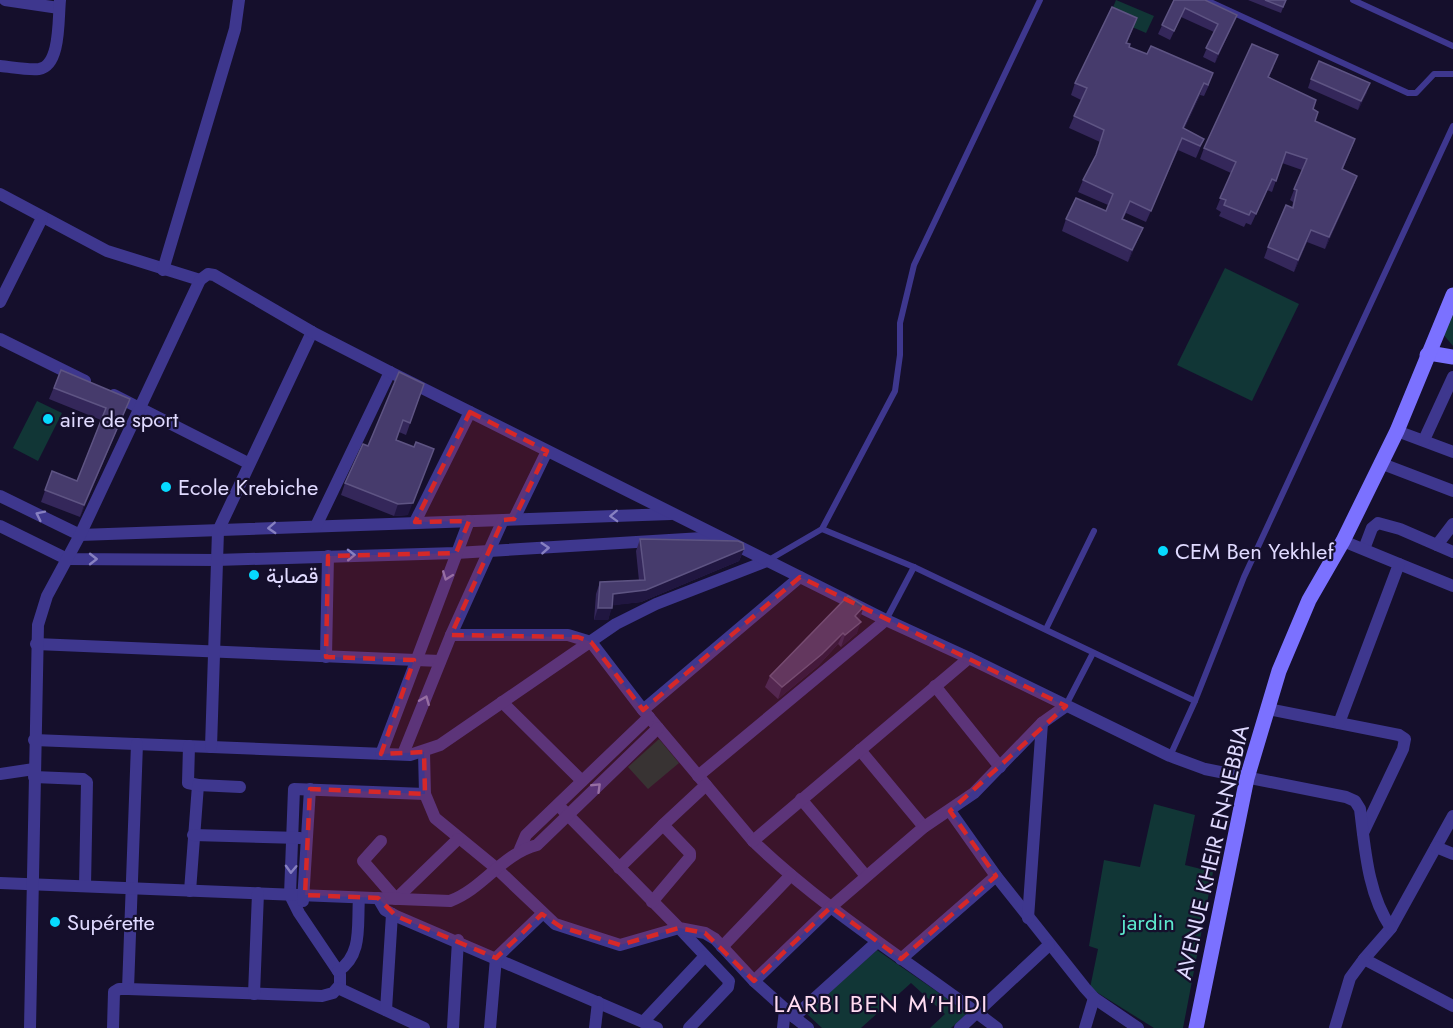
<svg xmlns="http://www.w3.org/2000/svg" width="1453" height="1028" viewBox="0 0 1453 1028" font-family="Jost,Vazirmatn,sans-serif">
<style>
.green{fill:#113636}
.lines{fill:none;stroke-linecap:round;stroke-linejoin:round}
.lane{stroke:#3e378e;stroke-width:6}
.street{stroke:#3e378e;stroke-width:12}
.secondary{stroke:#7b71ff;stroke-width:15}
.wall{fill:#34275a}
.shaded-wall{fill:#201640}
.building{fill:#463b6c;stroke:#5e5483;stroke-width:1.5}
.oneway{stroke:#8780c1}
.marked{fill:#d62828;fill-opacity:0.2;stroke:#d62828;stroke-width:4.5;stroke-dasharray:12 8;stroke-linejoin:round}
.poi-dot{fill:#06daff;stroke:#150f2c;stroke-width:2}
.labels{text-anchor:middle;dominant-baseline:central;stroke-width:4.5;stroke-linejoin:round;paint-order:stroke}
.poi-label{font-size:22px;fill:#e0daff;stroke:#150f2c;text-anchor:start}
.street-label{font-size:22px;fill:#e0daff;stroke:#150f2c}
.park-label{font-size:22px;fill:#5ce9cd;stroke:#150f2c}
.neighbourhood-label{font-size:24px;letter-spacing:1.5px;fill:#ffdcf1;stroke:#150f2c}
</style>
<rect width="100%" height="100%" fill="#150f2c"/>
<!-- green -->
<g class="green">
<path d="M1116 0 1154 16 1146 33 1109 17Z"/>
<path d="M1225 268 1299 304 1252 401 1177 365Z"/>
<path d="M1453 310V346L1442 333Z"/>
<path d="M37 401 62 413 38 461 13 448Z"/>
<path d="M659 739 679 763 648 789 628 767Z"/>
<path d="M1154 804 1195 815 1185 865 1213 872 1183 1028H1154L1090 988 1098 949 1089 946 1104 860 1140 867Z"/>
<path d="M877 950 968 1013 951 1028H930L945 1014 911 983 861 1028H822L806 1013Z"/>
</g>
<g class="lines">
<!-- lane -->
<g class="lane">
<path d="M1206 0 1408 93H1416L1434 74H1453"/>
<path d="M1353 0 1453 46"/>
<path d="M822 529 914 567 1195 701"/>
<path d="M767 561 822 529 895 391 900 355V323L914 265 1040 0"/>
<path d="M886 620 914 567"/>
<path d="M1046 629 1094 531"/>
<path d="M1066 705 1093 653"/>
<path d="M1170 756 1195 701 1244 577 1453 126"/>
</g>
<!-- street -->
<g class="street">
<path d="M5 0 59 8"/>
<path d="M0 66C12 67 26 70 39 69 61 66 58 18 60 0"/>
<path d="M0 194 107 251 200 280"/>
<path d="M163 270 235 29 239 0"/>
<path d="M0 302 42 218"/>
<path d="M0 339 85 381"/>
<path d="M114 395 248 463"/>
<path d="M1397 431 1453 452"/>
<path d="M1424 440 1453 377"/>
<path d="M1380 463 1453 491"/>
<path d="M0 496 80 535 671 514"/>
<path d="M514 519 547 451"/>
<path d="M415 522 470 412"/>
<path d="M0 526 67 559 216 560 456 553 719 537"/>
<path d="M316 526 390 372"/>
<path d="M1437 545 1453 524"/>
<path d="M1364 549 1372 528 1378 523 1400 529 1453 552"/>
<path d="M1399 564 1453 586"/>
<path d="M451 635H568L591 642 643 710 753 841C827 912 916 966 997 1028"/>
<path d="M36 644 440 661"/>
<path d="M326 657 328 556"/>
<path d="M935 686 1000 767"/>
<path d="M502 702 582 781"/>
<path d="M1268 709 1399 735 1405 739 1403 749 1363 833"/>
<path d="M643 710 800 577"/>
<path d="M1339 723 1399 564 1343 541"/>
<path d="M34 740 410 755 440 745 616 624 656 604 767 561"/>
<path d="M137 744 128 989 322 996 333 993 340 985V974L299 913 290 895 294 789 425 794"/>
<path d="M189 746 188 783 198 785 190 891"/>
<path d="M211 747 218 531 312 332"/>
<path d="M860 750 924 827"/>
<path d="M424 752 425 794 435 818 496 868 555 924 620 945 679 928 729 981 728 987 689 1028"/>
<path d="M381 754 469 521"/>
<path d="M403 754 451 635 503 520"/>
<path d="M0 774 34 769"/>
<path d="M698 776 886 620"/>
<path d="M34 777 83 779 87 782 85 886"/>
<path d="M198 785 240 787"/>
<path d="M801 799 866 876"/>
<path d="M558 805 679 928 705 933 715 939 754 981 794 1017"/>
<path d="M950 811 996 876 1085 988 1094 998 1138 1028"/>
<path d="M1453 816 1391 928 1364 959 1453 1006"/>
<path d="M663 825 706 785"/>
<path d="M193 835 300 838"/>
<path d="M381 841 363 861 396 899 458 839"/>
<path d="M753 841 969 658"/>
<path d="M1436 847 1453 854"/>
<path d="M520 849 526 835 649 717"/>
<path d="M619 868 663 825 690 853V857L652 902"/>
<path d="M0 883 450 901C483 889 502 854 537 845L658 728"/>
<path d="M378 898 385 910 396 916 657 1028"/>
<path d="M303 901 310 789"/>
<path d="M1028 918 1042 723"/>
<path d="M722 947 791 875"/>
<path d="M901 959 996 876"/>
<path d="M338 971C363 955 357 925 359 898"/>
<path d="M754 981 831 907 924 827 974 793 1042 723 1066 706"/>
<path d="M338 988 424 1028"/>
<path d="M254 994 258 893"/>
<path d="M386 1010 392 914"/>
<path d="M643 1022 705 956"/>
<path d="M30 1028 38 625 47 596 80 535 200 280 208 274 214 275 312 332 390 372 886 620 969 658 1170 756 1205 769 1346 797 1355 801 1360 809C1365 849 1368 895 1391 928"/>
<path d="M113 1028 114 992 119 989H128"/>
<path d="M453 1028 458 940"/>
<path d="M490 1028 496 958 542 914"/>
<path d="M595 1028 598 1002"/>
<path d="M783 1028 785 1010"/>
<path d="M808 1028 794 1017 877 942"/>
<path d="M960 1028 1049 945"/>
<path d="M1085 1028 1094 998"/>
<path d="M1335 1028 1350 978 1364 959"/>
</g>
<!-- secondary -->
<g class="secondary">
<path d="M1427 355 1429 353 1453 357"/>
<path d="M1196 1028 1247 778 1279 671 1309 600 1343 541 1397 431 1453 295"/>
</g>
</g>
<!-- wall -->
<g class="wall">
<path d="M1174 0 1233 24 1215 63 1203 57 1214 32 1181 17 1170 40 1158 34Z"/>
<path d="M1248 0H1286L1281 13Z"/>
<path d="M1137 18 1127 43 1129 47 1209 85 1204 96 1200 95 1184 129 1204 139 1196 158 1178 150 1146 222 1126 213 1123 219 1143 228 1128 262 1062 231 1066 219 1106 211 1108 205 1078 192 1083 180 1095 158 1100 142 1069 128 1081 100 1071 95 1075 83Z"/>
<path d="M1274 66 1269 77 1313 109 1315 121 1355 139 1343 169 1357 176 1353 187 1325 249 1307 242 1294 272 1264 258 1268 247 1292 207 1293 202 1290 200 1302 170 1282 163 1272 192 1267 190 1251 225 1246 223 1244 227 1219 216 1221 212 1216 209 1231 173 1200 159 1204 148Z"/>
<path d="M1311 79 1367 92 1358 110 1308 88Z"/>
<path d="M61 370 125 411 80 517 41 502 52 471 77 481 101 420 49 399Z"/>
<path d="M424 384 406 435 399 432 396 440 408 515 394 516 341 495 345 483 368 446Z"/>
<path d="M640 539 744 549 739 561 641 602 612 605 608 620H594L596 594 600 582 639 581 636 551Z"/>
<path d="M860 618 859 619 857 633 841 647 838 644 818 666 778 699 765 687 770 676Z"/>
</g>
<!-- shaded-wall -->
<g class="shaded-wall">
<path d="M1237 15 1233 24 1215 63 1218 54Z"/>
<path d="M1204 83 1200 95 1179 140 1183 128Z"/>
<path d="M1370 83 1367 92 1358 110 1361 101Z"/>
<path d="M1182 138 1178 150 1146 222 1151 211Z"/>
<path d="M1355 139 1351 150 1338 180 1342 169Z"/>
<path d="M1357 176 1353 187 1325 249 1329 237Z"/>
<path d="M1143 228 1138 239 1128 262 1132 250Z"/>
<path d="M1311 230 1307 242 1294 272 1298 260Z"/>
<path d="M130 399 125 411 80 517 84 505Z"/>
<path d="M434 449 408 515 394 516 398 504Z"/>
<path d="M744 549 739 561 641 602 609 606 613 594Z"/>
<path d="M864 606 860 618 851 628 855 616Z"/>
<path d="M598 608H612L608 620H594Z"/>
<path d="M861 622 857 633 841 647 845 635Z"/>
<path d="M843 633 838 644 818 666 778 699 782 687Z"/>
</g>
<!-- building -->
<g class="building">
<path d="M1174 0H1205L1237 15 1218 54 1206 48 1218 24 1185 8 1174 31 1162 25Z"/>
<path d="M1265 0H1286L1283 7Z"/>
<path d="M1112 7 1137 18 1126 43 1130 44 1129 47 1147 54 1151 46 1213 73 1208 85 1204 83 1183 128 1204 139 1200 146 1182 138 1151 211 1130 201 1122 219 1143 228 1132 250 1066 219 1076 198 1106 211 1113 194 1083 180 1096 155 1104 130 1074 116 1087 88 1075 83Z"/>
<path d="M1252 44 1278 55 1268 77 1316 100 1313 109 1318 112 1315 121 1355 139 1342 169 1357 176 1329 237 1311 230 1298 260 1268 247 1286 205 1293 208 1297 190 1294 189 1307 159 1286 152 1276 181 1272 179 1256 214 1251 211 1249 215 1224 205 1226 200 1220 198 1236 162 1204 148Z"/>
<path d="M1319 61 1370 83 1361 101 1311 79Z"/>
<path d="M61 370 130 399 84 505 45 490 52 471 77 481 106 408 54 388Z"/>
<path d="M399 372 424 384 410 423 403 420 396 440 414 447 416 442 434 449 413 503 398 504 345 483 363 444 368 446Z"/>
<path d="M640 539 738 541 743 543 744 549 646 590 613 594 612 608H598L600 582 645 580Z"/>
<path d="M848 596 864 606 855 616 861 622 845 635 843 633 822 654 782 687 770 676Z"/>
</g>
<!-- one-way arrows -->
<defs><path id="oneway-chevron" d="M-2-3.5L2.5 0L-2 3.5" fill="none" stroke-width="1.6" stroke-linecap="round" stroke-linejoin="round" transform="scale(1.5)"/></defs>
<g class="oneway">
<use href="#oneway-chevron" transform="translate(40 515) rotate(-154)"/>
<use href="#oneway-chevron" transform="translate(614 516) rotate(178)"/>
<use href="#oneway-chevron" transform="translate(272 528) rotate(177)"/>
<use href="#oneway-chevron" transform="translate(545 548) rotate(-4)"/>
<use href="#oneway-chevron" transform="translate(351 555) rotate(-1)"/>
<use href="#oneway-chevron" transform="translate(93 559)"/>
<use href="#oneway-chevron" transform="translate(447 576) rotate(111)"/>
<use href="#oneway-chevron" transform="translate(425 700) rotate(-68)"/>
<use href="#oneway-chevron" transform="translate(597 787) rotate(-44)"/>
<use href="#oneway-chevron" transform="translate(291 869) rotate(92)"/>
</g>
<!-- marked area -->
<path class="marked" d="M470 412 547 451 514 519 503 520 451 635 578 637 591 642 643 710 800 577 1066 706 950 811 996 876 901 959 831 907 754 981 705 933 679 928 620 945 561 927 542 914 496 958 396 916 378 898 305 895 310 789 425 794 424 752 381 754 414 660 326 657 328 556 456 553 469 521 415 522Z"/>
<!-- markers -->
<g class="poi-dot">
<circle cx="48" cy="419" r="6"/>
<circle cx="166" cy="487" r="6"/>
<circle cx="1163" cy="551" r="6"/>
<circle cx="254" cy="575" r="6"/>
<circle cx="55" cy="922" r="6"/>
</g>
<g class="labels">
<!-- poi labels -->
<g class="poi-label">
<text x="60" y="419">aire de sport</text>
<text x="178" y="487">Ecole Krebiche</text>
<text x="1175" y="551">CEM Ben Yekhlef</text>
<text x="266" y="575">قصابة</text>
<text x="67" y="922">Supérette</text>
</g>
<!-- street labels -->
<g class="street-label">
<text transform="translate(1212 852) rotate(-77)">AVENUE KHEIR EN-NEBBIA</text>
</g>
<!-- park labels -->
<g class="park-label">
<text x="1148" y="922">jardin</text>
</g>
<!-- neighbourhood labels -->
<g class="neighbourhood-label">
<text x="881" y="1003">LARBI BEN M'HIDI</text>
</g>
</g>
</svg>
